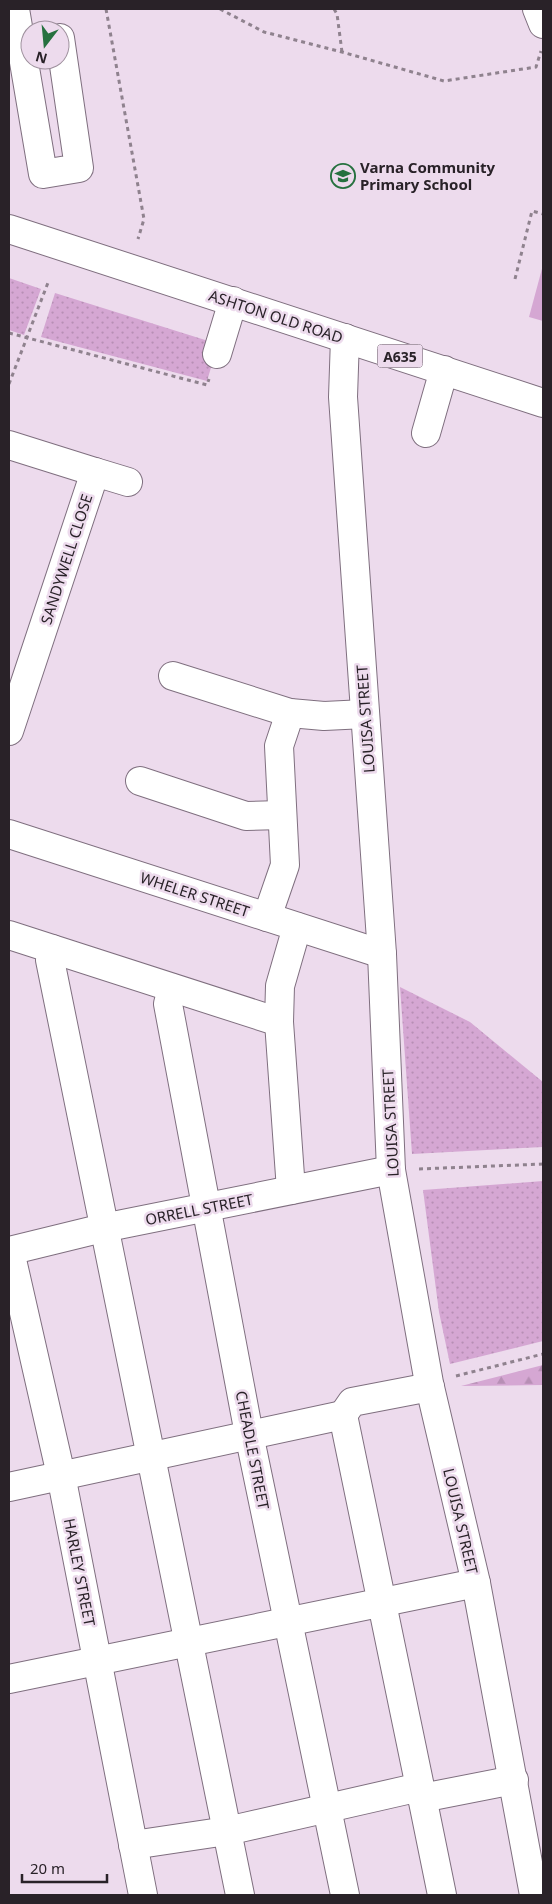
<svg xmlns="http://www.w3.org/2000/svg" width="552" height="1904" viewBox="0 0 552 1904" font-family="'Noto Sans',sans-serif">
<style>
.grass{fill:url(#grass-dots)}
.forest{fill:url(#forest-firs)}
.pitch{fill:#d5a7d3}
.lines{fill:none;stroke-linecap:round;stroke-linejoin:round}
.minor-casing{stroke:#7f6f7f;stroke-width:30}
.highway-casing{stroke:#7f6f7f;stroke-width:30}
.path{stroke:#8f828e;stroke-width:3;stroke-dasharray:4 4;stroke-linecap:butt}
.minor{stroke:#fff;stroke-width:28}
.highway{stroke:#fff;stroke-width:28}
.labels{text-anchor:middle;dominant-baseline:central;stroke-width:5;stroke-linejoin:round;paint-order:stroke}
.shield{fill:#eddbed;stroke:#645a63;stroke-width:1}
.shield-label{font-size:14px;font-weight:bold;fill:#292228}
.poi-label{font-size:15px;font-weight:bold;fill:#292228;stroke:#eddbed;text-anchor:start}
.street-label{font-size:15px;fill:#292228;stroke:#eddbed}
</style>
<defs>
<pattern id="grass-dots" width="8" height="8" patternUnits="userSpaceOnUse" patternTransform="scale(1.25)"><rect width="8" height="8" fill="#d5a7d3"/><path d="M2 2h.1M6 6h.1" fill="none" stroke="#b78fb5" stroke-width="1.8" stroke-linecap="round"/></pattern>
<pattern id="forest-firs" width="22" height="20" patternUnits="userSpaceOnUse" patternTransform="scale(1.25)"><rect width="22" height="20" fill="#d5a7d3"/><path d="M5 1l3.5 6h-7zM16 11l3.5 6h-7z" fill="#b78fb5"/></pattern>
</defs>
<rect width="100%" height="100%" fill="#eddbed"/>
<!-- grass -->
<g class="grass">
<path d="M9 278 41 289 24 335 9 330Z"/>
<path d="M55 293 218 344 207 381 41 337Z"/>
<path d="M400 987 470 1022 543 1082V1147L412 1154Z"/>
<path d="M543 1181V1341L450 1364 439 1312 423 1190Z"/>
</g>
<!-- forest -->
<path class="forest" d="M543 1365V1385L461 1386Z"/>
<!-- pitch -->
<path class="pitch" d="M543 265V321L529 317Z"/>
<g class="lines">
<defs>
<g id="minor">
<path d="M15 9 43 174 79 168 60 38"/>
<path d="M537 9 543 24"/>
<path d="M345 338 343 397 382 954 391 1170 429 1383 476 1583 534 1895"/>
<path d="M217 354 233 301"/>
<path d="M426 433 444 370"/>
<path d="M9 445 95 472 9 731"/>
<path d="M95 472 128 482"/>
<path d="M173 676 290 713 324 716 365 714"/>
<path d="M140 781 246 816 282 815"/>
<path d="M9 834 382 954"/>
<path d="M267 917 285 865 279 746 290 713"/>
<path d="M9 935 279 1022 291 1190"/>
<path d="M52 949 50 960 240 1895"/>
<path d="M172 988 168 1004 249 1434 345 1895"/>
<path d="M279 1022 280 986 297 927"/>
<path d="M9 1251 103 1228 391 1170"/>
<path d="M10 1251 61 1475 143 1895"/>
<path d="M343 1415 352 1402 430 1387"/>
<path d="M9 1487 343 1415 420 1787"/>
<path d="M9 1679 476 1583"/>
<path d="M422 1798 514 1780"/>
<path d="M133 1845 227 1831 420 1787 442 1895"/>
</g>
<path id="highway" d="M9 229 543 403"/>
</defs>
<!-- minor casing -->
<use href="#minor" class="minor-casing"/>
<!-- highway casing -->
<use href="#highway" class="highway-casing"/>
<!-- path -->
<g class="path">
<path d="M106 9 144 219 138 239"/>
<path d="M220 9 264 32 342 52 444 81 536 67 541 51"/>
<path d="M334 9 337 14 342 52"/>
<path d="M515 279 532 211 543 214"/>
<path d="M9 333 207 385 209 379"/>
<path d="M9 384 49 280"/>
<path d="M419 1169 543 1164"/>
<path d="M456 1376 543 1354"/>
</g>
<!-- minor -->
<use href="#minor" class="minor"/>
<!-- highway -->
<use href="#highway" class="highway"/>
</g>
<!-- icons -->
<defs>
<symbol id="school-ring" viewBox="-11 -11 22 22"><circle r="9.5" fill="#eddbed" stroke="#26713f" stroke-width="1.5"/><path d="M0-5L7-2L0 1L-7-2ZM-4 1L0 2.5L4 1V4Q0 6-4 4Z" fill="#26713f"/></symbol>
</defs>
<g fill-rule="evenodd">
<use href="#school-ring" x="329" y="162" width="28" height="28"/>
</g>
<g class="labels">
<!-- shield labels -->
<rect class="shield" x="377.5" y="344.5" width="45" height="23" rx="4"/>
<g class="shield-label">
<text x="400" y="356">A635</text>
</g>
<!-- poi labels -->
<g class="poi-label">
<text x="360" y="167">Varna Community<tspan x="360" dy="17">Primary School</tspan></text>
</g>
<!-- street labels -->
<g class="street-label">
<text transform="translate(276 316) rotate(18)">ASHTON OLD ROAD</text>
<text transform="translate(66 559) rotate(-72)">SANDYWELL CLOSE</text>
<text transform="translate(365 719) rotate(-94)">LOUISA STREET</text>
<text transform="translate(195 894) rotate(18)">WHELER STREET</text>
<text transform="translate(390 1123) rotate(-93)">LOUISA STREET</text>
<text transform="translate(199 1209) rotate(-11)">ORRELL STREET</text>
<text transform="translate(253 1450) rotate(79)">CHEADLE STREET</text>
<text transform="translate(461 1521) rotate(77)">LOUISA STREET</text>
<text transform="translate(80 1572) rotate(79)">HARLEY STREET</text>
</g>
</g>
<!-- border -->
<rect width="552" height="1904" fill="none" stroke="#292228" stroke-width="20"/>
<!-- north arrow -->
<g transform="translate(45 45) rotate(196)"><circle r="24" fill="#eddbed" stroke="#9f919e"/>
<path d="M0-4L9 19L0 12L-9 19Z" fill="#26713f"/>
<text y="-8" font-size="14" font-weight="bold" text-anchor="middle" fill="#292228">N</text>
</g>
<!-- scale -->
<path d="M22 1874v8h85v-8" fill="none" stroke="#292228" stroke-width="2.5"/>
<text x="30" y="1874" font-size="15" fill="#292228" stroke="#eddbed" stroke-width="4" paint-order="stroke">20 m</text>
</svg>
